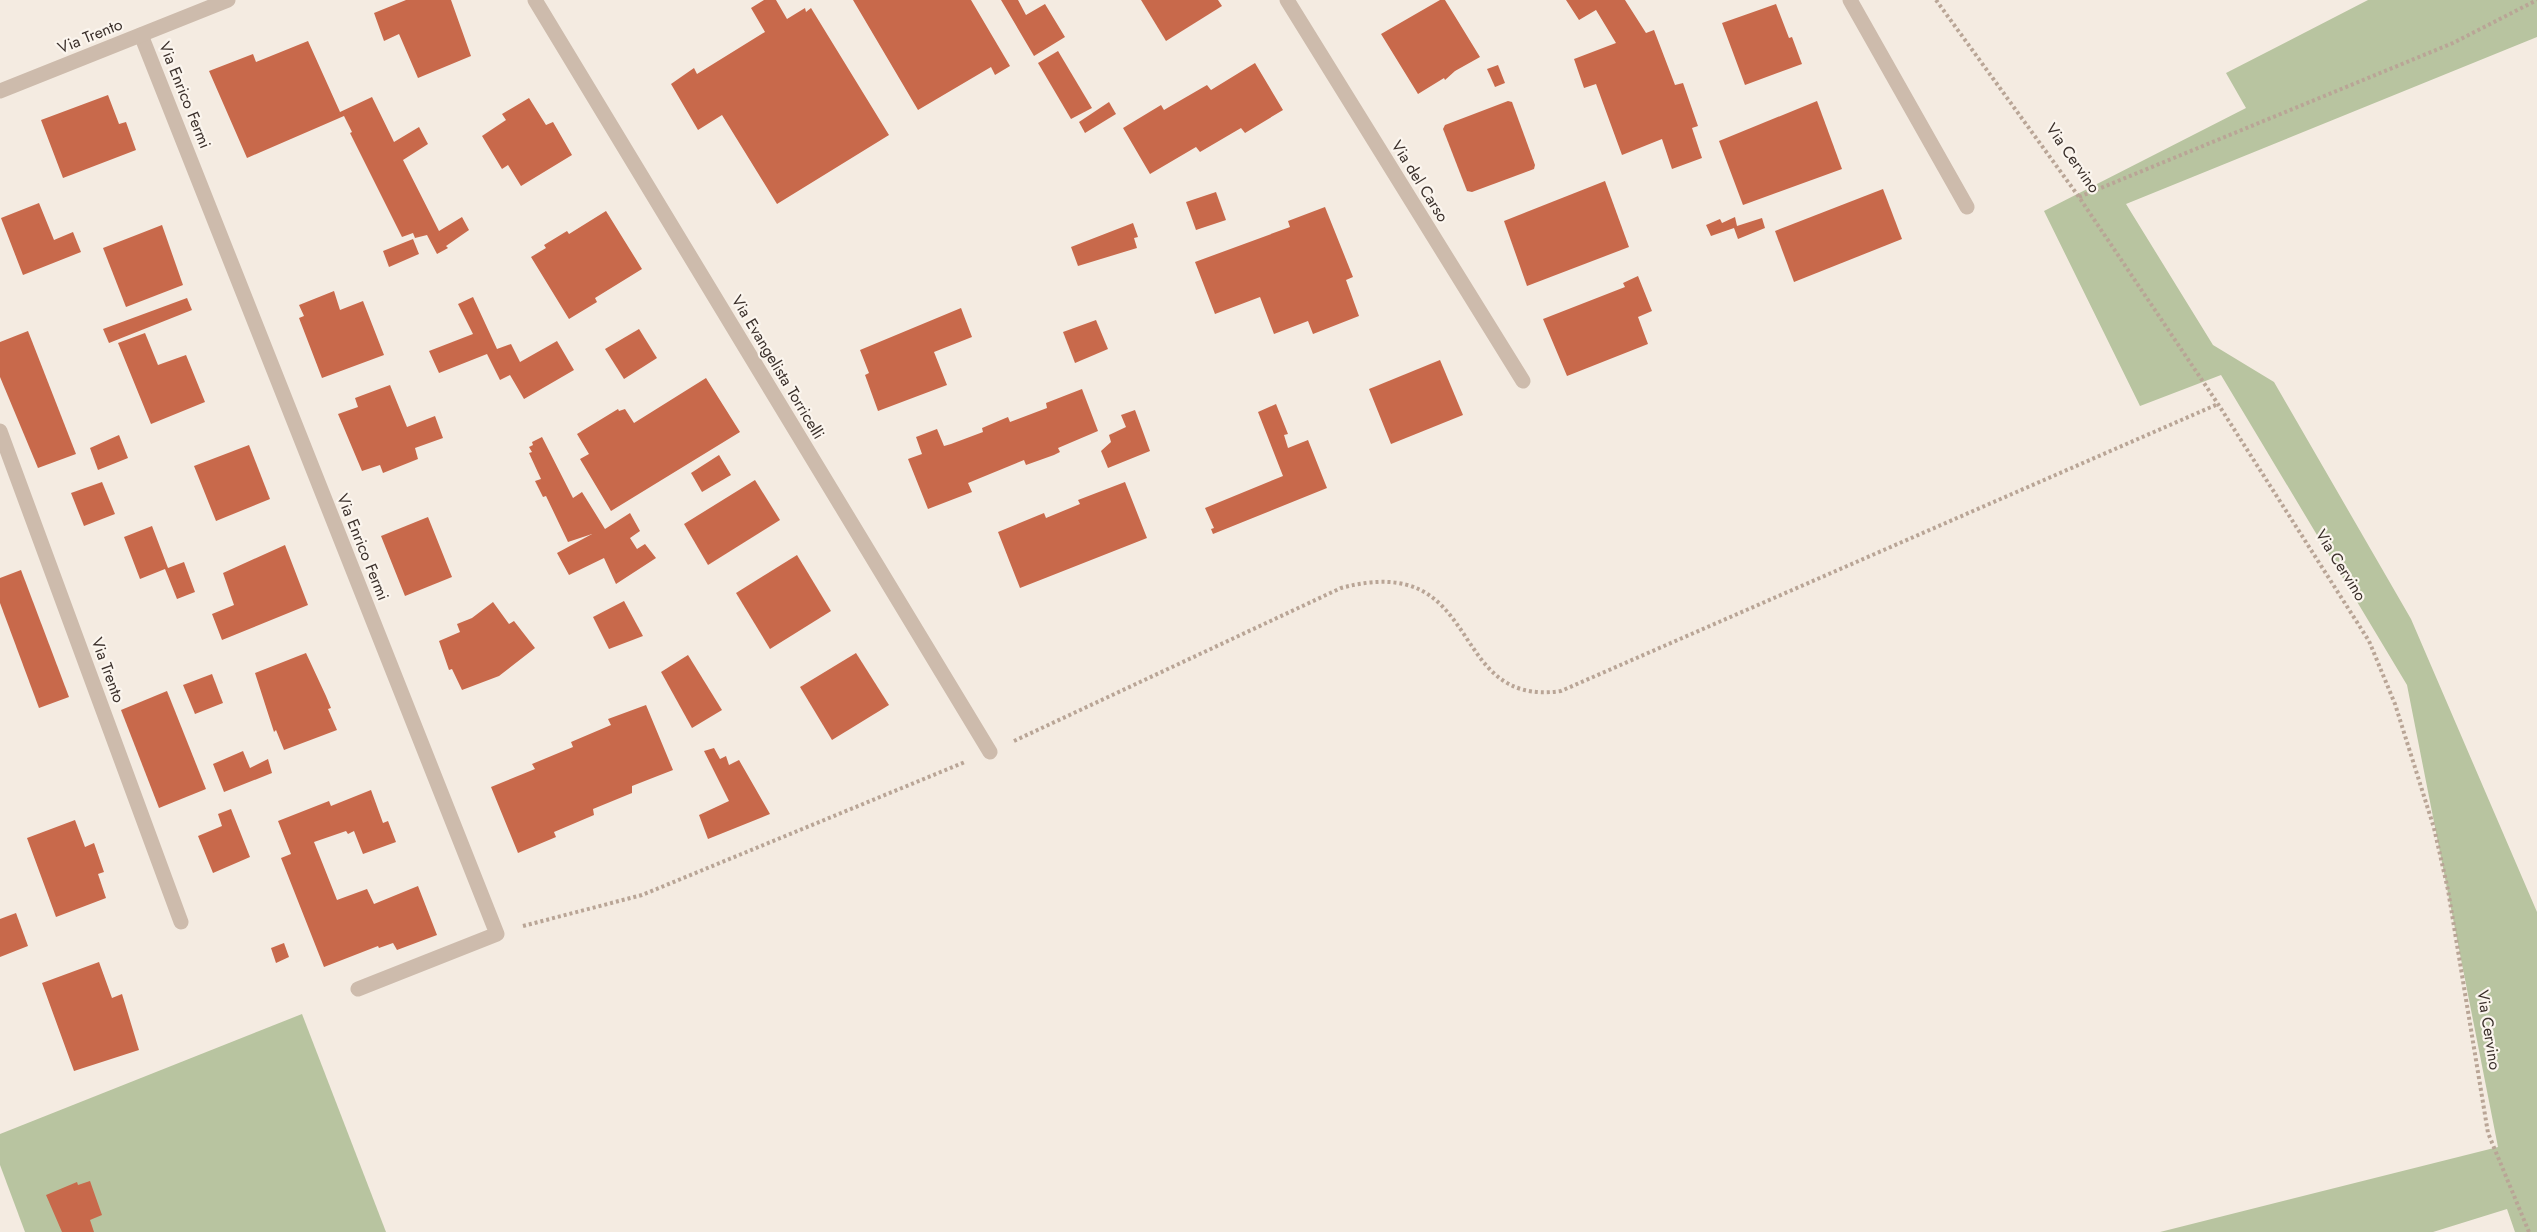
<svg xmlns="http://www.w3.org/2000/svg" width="2537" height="1232" viewBox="0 0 2537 1232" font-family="Jost,sans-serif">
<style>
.green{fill:#b8c4a0}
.building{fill:#c8694b}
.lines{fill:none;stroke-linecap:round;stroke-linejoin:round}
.path{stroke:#b9a596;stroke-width:4;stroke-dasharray:3 3;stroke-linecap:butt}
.minor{stroke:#cdbbac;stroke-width:15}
.labels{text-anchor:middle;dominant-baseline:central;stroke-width:4.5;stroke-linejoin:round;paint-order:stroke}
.street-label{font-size:16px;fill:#3b302b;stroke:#fbf5ee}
</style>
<rect width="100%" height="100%" fill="#f4ebe1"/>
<!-- green -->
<g class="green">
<path d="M2368 0H2537V37L2126 204 2213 345 2274 382 2411 619 2537 912V1232H2515L2507 1209 2433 1232H2160L2498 1147 2407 685 2221 375 2140 406 2044 211 2246 108 2226 73Z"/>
<path d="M302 1014 386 1232H25L0 1165V1134Z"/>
</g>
<!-- building -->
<g class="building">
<path d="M406 0H451L471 56 418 78 399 34 384 41 374 13Z"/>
<path d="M764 0H776L787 19 805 8 806 12 811 8 889 135 777 204 722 115 698 130 671 84 694 68 697 74 765 32 751 8Z"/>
<path d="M853 0H971L1010 66 995 75 991 67 918 110Z"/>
<path d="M1001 0H1018L1026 15 1045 4 1065 37 1034 56Z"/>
<path d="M1141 0H1218L1222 6 1166 41Z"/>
<path d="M1440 0H1445L1480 57 1455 71 1445 80 1444 78 1418 94 1381 34Z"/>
<path d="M1566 0H1625L1646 33 1654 30 1675 85 1683 83 1698 126 1692 128 1702 158 1672 169 1662 139 1622 155 1596 84 1584 88 1574 59 1616 43 1596 10 1579 20Z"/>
<path d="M1776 4 1789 38 1792 37 1802 64 1745 85 1722 23Z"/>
<path d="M308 41 340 112 372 97 394 142 419 127 428 144 403 160 439 231 462 217 469 230 446 246 448 248 437 254 427 235 415 238 413 233 402 237 350 133 352 132 344 116 247 158 209 71 253 54 256 62Z"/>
<path d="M1058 51 1092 108 1071 119 1038 63Z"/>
<path d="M1255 63 1283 110 1245 133 1241 128 1200 152 1196 147 1150 174 1123 128 1161 105 1164 110 1169 107 1207 85 1211 90Z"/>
<path d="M1498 65 1505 83 1495 87 1487 69Z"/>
<path d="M108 95 119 124 126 122 136 150 63 178 41 120Z"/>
<path d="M529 98 546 125 553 122 572 155 521 186 508 165 502 169 482 136 506 120 502 114Z"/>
<path d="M1508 101 1512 102 1535 165 1534 169 1472 192 1467 191 1443 129 1445 125Z"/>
<path d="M1817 101 1842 169 1743 205 1719 141Z"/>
<path d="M1109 102 1116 114 1085 133 1079 122Z"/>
<path d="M1605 181 1629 247 1527 286 1504 221Z"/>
<path d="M1883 189 1902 239 1794 282 1775 231Z"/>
<path d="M1216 192 1226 220 1196 230 1186 202Z"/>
<path d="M39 203 54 240 73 232 81 252 23 275 1 218Z"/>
<path d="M1325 207 1353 277 1346 280 1359 316 1313 334 1308 321 1274 334 1260 297 1215 314 1195 262 1290 227 1288 221Z"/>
<path d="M606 211 642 269 595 298 597 302 569 319 531 257 546 248 544 245 567 231 569 234Z"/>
<path d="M1735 217 1737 226 1762 218 1765 228 1738 239 1734 228 1711 236 1706 225 1720 219 1722 223Z"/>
<path d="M1133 223 1138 237 1134 238 1137 248 1078 266 1071 247Z"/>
<path d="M162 225 183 285 126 307 103 248Z"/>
<path d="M413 239 419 254 389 267 383 251Z"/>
<path d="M1638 276 1652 311 1638 317 1648 344 1567 376 1543 319 1625 287 1623 283Z"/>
<path d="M334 291 340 310 363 301 384 355 322 378 299 318 304 316 299 305Z"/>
<path d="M473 297 497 349 511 344 520 362 557 341 574 370 524 399 510 375 500 380 487 354 439 373 429 351 473 334 458 304Z"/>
<path d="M187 298 192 310 109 343 103 329Z"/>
<path d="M961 308 972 337 934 352 947 385 878 411 865 375 869 373 860 350Z"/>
<path d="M1096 320 1108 349 1075 363 1063 332Z"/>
<path d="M639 329 657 358 624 379 605 349Z"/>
<path d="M28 331 76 454 38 468 0 377V342Z"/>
<path d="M145 333 158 365 186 355 205 402 151 424 118 343Z"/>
<path d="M1440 360 1463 415 1391 444 1369 389Z"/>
<path d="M706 378 740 432 611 511 580 459 589 454 577 434 618 409 619 411 625 409 634 423Z"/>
<path d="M390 385 407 427 435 416 443 438 415 448 418 459 383 473 380 465 362 471 338 414 358 407 355 398Z"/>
<path d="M1082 389 1098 431 1058 448 1060 452 1054 455 1026 465 1024 460 968 483 972 492 928 509 908 459 922 454 916 437 937 429 944 446 951 444 983 432 982 428 1008 417 1010 422 1047 408 1046 403Z"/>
<path d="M1276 404 1288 434 1284 435 1288 448 1308 440 1327 488 1213 534 1211 529 1214 528 1205 508 1283 476 1258 412Z"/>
<path d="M1135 410 1150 451 1108 468 1101 451 1111 442 1109 435 1126 427 1121 415Z"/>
<path d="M119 435 128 458 98 470 90 448Z"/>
<path d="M542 437 573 498 582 492 605 529 630 513 640 531 630 538 637 549 645 544 656 558 616 584 604 558 569 575 557 553 592 534 568 542 546 496 543 497 535 481 541 479 529 453 532 452 529 447 533 445 532 442Z"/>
<path d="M249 445 270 499 216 521 194 466Z"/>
<path d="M719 455 731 475 702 492 691 473Z"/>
<path d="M755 480 780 520 708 565 684 524Z"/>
<path d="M102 482 115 514 84 526 71 493Z"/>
<path d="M1125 482 1147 538 1020 588 998 532 1044 513 1046 518 1080 504 1078 500Z"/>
<path d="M428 517 452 577 405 596 381 536Z"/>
<path d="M152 526 168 568 184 562 195 592 177 599 165 569 140 579 124 537Z"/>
<path d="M285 545 308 605 222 640 212 614 234 605 223 573Z"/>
<path d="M797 555 831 611 770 649 736 593Z"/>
<path d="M21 570 69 697 39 708 0 603V578Z"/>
<path d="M624 601 643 636 609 649 593 617Z"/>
<path d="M493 602 509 624 514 621 535 648 499 676 462 690 452 669 449 670 439 641 460 632 457 624 472 618Z"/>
<path d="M306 653 326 696 331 708 328 709 337 730 284 750 276 730 274 732 255 673Z"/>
<path d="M856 653 889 705 832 740 800 687Z"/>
<path d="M688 655 722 710 692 728 661 672Z"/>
<path d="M212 674 223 703 195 714 183 685Z"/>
<path d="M167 691 206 789 159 808 121 710Z"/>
<path d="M646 705 673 770 632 786V793L593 809 594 815 554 832 556 837 518 853 491 787 535 769 532 764 573 747 571 742 611 725 608 719Z"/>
<path d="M714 748 720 759 726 756 729 765 739 760 770 814 708 839 699 815 729 801 704 751Z"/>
<path d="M243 751 250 768 268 759 272 773 224 792 213 764Z"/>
<path d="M371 790 383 823 388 821 396 842 363 854 354 831 348 834 346 831 314 842 337 900 367 889 374 904 418 886 437 935 397 950 393 943 379 948 378 946 324 967 281 858 291 854 278 821 329 801 331 806Z"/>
<path d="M231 809 250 857 213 873 198 836 222 826 218 814Z"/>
<path d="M75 820 85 847 94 843 104 872 98 874 106 898 56 917 27 838Z"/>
<path d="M16 913 28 946 0 957V919Z"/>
<path d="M284 943 289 957 276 963 271 948Z"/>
<path d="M99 962 112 998 122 994 139 1050 74 1071 42 983Z"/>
<path d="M90 1181 102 1215 90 1220 94 1232H62L46 1195 77 1182 78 1185Z"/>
</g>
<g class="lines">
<!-- path -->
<g class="path">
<path d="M1936 0 2079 197 2218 404 2369 641 2395 704 2434 828 2448 890 2488 1133 2529 1232"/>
<path d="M2079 197 2453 43 2537 0"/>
<path d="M1014 741 1341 588C1487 549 1444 708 1561 691L2218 404"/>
<path d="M523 926 642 895 965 762"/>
</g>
<!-- minor -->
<g class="minor">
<path d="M535 0 990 752"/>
<path d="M1287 0 1523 381"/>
<path d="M1850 0 1967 207"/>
<path d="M141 35 497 934 358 989"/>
<path d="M0 91 228 0"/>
<path d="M0 431 181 922"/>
</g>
</g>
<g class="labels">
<!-- street labels -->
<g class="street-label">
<text transform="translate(90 36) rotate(-22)">Via Trento</text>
<text transform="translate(185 95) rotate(68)">Via Enrico Fermi</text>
<text transform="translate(2073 158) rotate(55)">Via Cervino</text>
<text transform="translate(1420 181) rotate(58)">Via del Carso</text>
<text transform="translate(778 367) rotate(59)">Via Evangelista Torricelli</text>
<text transform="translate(363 547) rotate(68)">Via Enrico Fermi</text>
<text transform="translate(2341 565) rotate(58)">Via Cervino</text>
<text transform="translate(108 670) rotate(70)">Via Trento</text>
<text transform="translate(2489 1030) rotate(81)">Via Cervino</text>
</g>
</g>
</svg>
